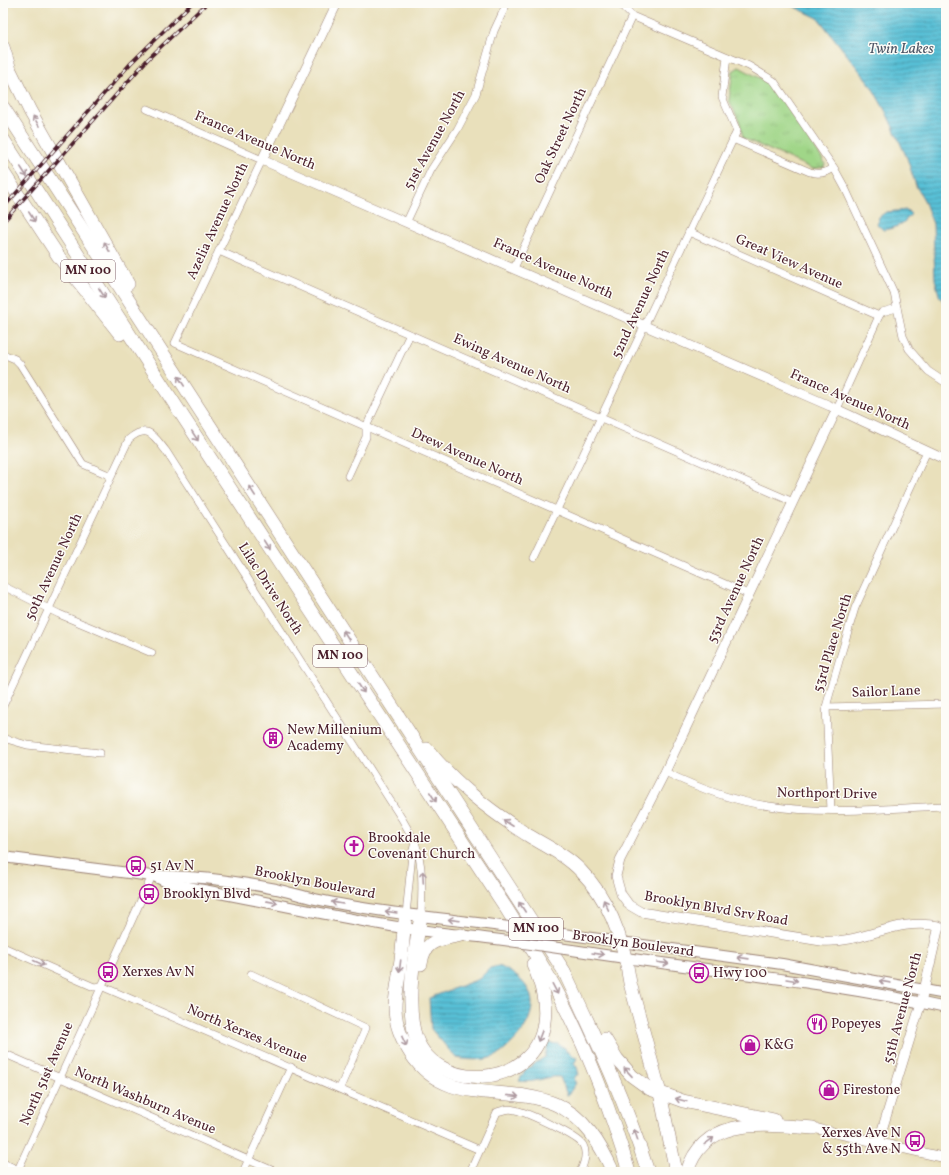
<svg xmlns="http://www.w3.org/2000/svg" width="949" height="1175" viewBox="0 0 949 1175" font-family="Vollkorn,serif">
<style>
.grass{fill:url(#grass-tufts);stroke:#757a5a}
.water{fill:url(#water-rules);stroke:#517080}
.lines{fill:none;stroke-linecap:round;stroke-linejoin:round}
.minor-casing{stroke:#9a8073;stroke-width:8}
.tertiary-casing{stroke:#9a8073;stroke-width:10}
.secondary-casing{stroke:#9a8073;stroke-width:12}
.motorway-casing{stroke:#9a8073;stroke-width:14}
.minor{stroke:#fff;stroke-width:7}
.tertiary{stroke:#fff;stroke-width:9}
.secondary{stroke:#fff;stroke-width:10}
.motorway{stroke:#fff;stroke-width:13}
.rail-casing{stroke:#4a1f2b;stroke-width:3.5}
.rail{stroke:#fdfcf7;stroke-width:2;stroke-dasharray:6;stroke-linecap:butt}
.secondary-bridge-casing{stroke:#9a8073;stroke-width:12;stroke-linecap:butt}
.secondary-bridge{stroke:#fff;stroke-width:10}
.oneway{stroke:#ae9aa0}
.labels{text-anchor:middle;dominant-baseline:central;stroke-width:3;stroke-linejoin:round;paint-order:stroke}
.shield{fill:#fdfcf7;stroke:#806168;stroke-width:1}
.shield-label{font-size:13px;font-weight:bold;fill:#4a1f2b}
.street-label{font-size:14px;fill:#4a1f2b;stroke:#fdfcf7}
.poi-label{font-size:14px;fill:#4a1f2b;stroke:#fdfcf7;text-anchor:start}
.water-label{font-size:15px;font-style:italic;fill:#4f5767;stroke:#fdfcf7}
</style>
<defs>
<pattern id="grass-tufts" width="24" height="20" patternUnits="userSpaceOnUse"><rect width="24" height="20" fill="#a0d688"/><path d="M3 7l-1-3M5 7V3M7 7l1-3M15 17l-1-3M17 17v-4M19 17l1-3" fill="none" stroke="#8bb776"/></pattern>
<pattern id="water-rules" width="6" height="5" patternUnits="userSpaceOnUse"><rect width="6" height="5" fill="#58c0d6"/><path d="M0 2.5h6" fill="none" stroke="#4b9bae"/></pattern>
</defs>
<rect width="100%" height="100%" fill="#fdfcf7"/>
<filter id="ink" filterUnits="userSpaceOnUse"><feTurbulence type="fractalNoise" baseFrequency=".025" numOctaves="2"/><feDisplacementMap in="SourceGraphic" scale="8" xChannelSelector="R" yChannelSelector="G"/><feConvolveMatrix kernelMatrix="1 2 1 2 8 2 1 2 1" color-interpolation-filters="sRGB"/></filter>
<filter id="wash" filterUnits="userSpaceOnUse"><feTurbulence type="fractalNoise" baseFrequency=".012" numOctaves="4" result="noise"/><feDisplacementMap in="SourceGraphic" scale="16" xChannelSelector="R" yChannelSelector="G"/><feGaussianBlur stdDeviation="0.9" result="paint"/><feColorMatrix in="noise" values="0 0 0 0 0 0 0 0 0 0 0 0 0 0 0 0 0 1.4 0 .05"/><feComposite in="paint" operator="in"/></filter>
<g filter="url(#wash)">
<rect width="100%" height="100%" fill="#e9e0bb"/>
<!-- grass -->
<path class="grass" d="M739 67 765 81 776 91 825 163 824 167 813 169 743 138 740 123 729 100 733 71Z"/>
<!-- water -->
<g class="water">
<path d="M786 3H946V306L939 295 935 279 933 224 924 200 916 186 907 158 886 112 870 84 818 18Z"/>
<path d="M907 210 911 214C903 225 896 228 883 230L877 224 879 217 886 212Z"/>
<path d="M499 966C537 983 542 1010 515 1040 509 1046 501 1055 493 1057 481 1061 469 1060 456 1058L431 1029 429 998 479 979 490 968Z"/>
<path d="M548 1043 558 1044 565 1048 566 1051 577 1058 574 1064 577 1067 579 1075H576L574 1080 576 1083 568 1095H567L560 1077C547 1075 536 1084 519 1081L525 1070 545 1057Z"/>
</g>
</g>
<g filter="url(#ink)">
<g class="lines">
<defs>
<g id="minor">
<path d="M619 3 632 16 749 66 774 81 834 168 845 188 894 293 903 336 909 349 928 371 946 383"/>
<path d="M147 109 262 160 175 343 748 594"/>
<path d="M733 139 810 172C819 175 826 173 834 168"/>
<path d="M407 221 431 170 457 130 476 94 494 31 507 3"/>
<path d="M689 232 879 316"/>
<path d="M219 251 793 502"/>
<path d="M514 268 632 16"/>
<path d="M3 354 15 359 20 364 83 464 111 476"/>
<path d="M837 409 879 316 882 312 897 308"/>
<path d="M348 476 366 437V427L410 334"/>
<path d="M534 558 737 131 722 97 727 57"/>
<path d="M3 586 59 614 152 653"/>
<path d="M3 706 129 439C148 423 154 436 166 451L402 819 415 842"/>
<path d="M826 707 946 704"/>
<path d="M3 738 27 745 100 753"/>
<path d="M665 772C698 788 732 801 769 806 827 815 888 808 946 806"/>
<path d="M831 810 826 707 839 661 855 608 927 451"/>
<path d="M406 915 412 854 415 842C424 868 422 890 421 916"/>
<path d="M3 947 94 987 101 986 480 1150"/>
<path d="M251 974 366 1028 340 1088"/>
<path d="M3 1053 276 1172"/>
<path d="M3 1163 23 1172"/>
<path d="M17 1172 152 876"/>
<path d="M243 1172 291 1067"/>
<path d="M470 1172 497 1112C504 1110 508 1108 515 1110 526 1112 578 1136 583 1145 588 1154 584 1164 580 1172"/>
</g>
<g id="tertiary">
<path d="M337 3 262 160 830 406 946 460"/>
<path d="M837 409 665 772 620 860 616 876 621 894 629 905 641 912 821 941C866 944 893 917 939 926L921 1003 878 1143"/>
<path d="M809 1127 946 1158"/>
</g>
<g id="secondary">
<path d="M3 857 152 876C193 875 236 881 276 889 289 892 302 896 315 899 371 911 429 917 486 924"/>
<path d="M156 877 171 884C245 897 318 914 391 926 433 933 475 936 517 942"/>
<path d="M563 934 782 964 946 994"/>
<path d="M572 950C696 970 822 980 946 1008"/>
</g>
<g id="motorway">
<path d="M3 47 10 70 30 111 128 284"/>
<path d="M3 107 564 971C595 1037 626 1102 648 1172"/>
<path d="M3 139 174 403 506 908C522 934 539 959 554 986 586 1045 610 1108 629 1172"/>
<path d="M3 172 59 257 120 334"/>
<path d="M427 749C455 784 489 810 526 834 544 845 566 855 581 871 610 900 624 943 630 983L660 1093 676 1172"/>
<path d="M406 915C403 932 403 949 400 966 399 980 395 994 395 1008 395 1024 402 1040 411 1054 447 1108 506 1083 555 1104 584 1116 601 1145 613 1172"/>
<path d="M421 916C415 950 406 997 414 1031 430 1096 537 1090 544 1022 547 1002 541 983 533 964"/>
<path d="M421 964C424 939 440 940 461 935"/>
<path d="M605 1039 617 1059 632 1076 650 1089 683 1101 774 1120"/>
<path d="M687 1172C705 1114 766 1125 813 1128"/>
</g>
</defs>
<!-- minor casing -->
<use href="#minor" class="minor-casing"/>
<!-- tertiary casing -->
<use href="#tertiary" class="tertiary-casing"/>
<!-- secondary casing -->
<use href="#secondary" class="secondary-casing"/>
<!-- motorway casing -->
<use href="#motorway" class="motorway-casing"/>
<!-- minor -->
<use href="#minor" class="minor"/>
<!-- tertiary -->
<use href="#tertiary" class="tertiary"/>
<!-- secondary -->
<use href="#secondary" class="secondary"/>
<!-- motorway -->
<use href="#motorway" class="motorway"/>
<defs>
<g id="rail">
<path d="M3 208 131 63 192 3"/>
<path d="M3 222 148 59 207 3"/>
</g>
</defs>
<!-- rail casing -->
<use href="#rail" class="rail-casing"/>
<!-- rail -->
<use href="#rail" class="rail"/>
<defs>
<g id="secondary-bridge">
<path d="M486 924 563 934"/>
<path d="M517 942 572 950"/>
</g>
</defs>
<!-- secondary-bridge casing -->
<use href="#secondary-bridge" class="secondary-bridge-casing"/>
<!-- secondary-bridge -->
<use href="#secondary-bridge" class="secondary-bridge"/>
</g>
<!-- one-way arrows -->
<defs><path id="oneway-shaft" d="M-6 0H5M1.5-3L5.5 0L1.5 3" fill="none" stroke-width="1.6" stroke-linecap="round" stroke-linejoin="round"/></defs>
<g class="oneway">
<use href="#oneway-shaft" transform="translate(36 121) rotate(-120)"/>
<use href="#oneway-shaft" transform="translate(24 172) rotate(57)"/>
<use href="#oneway-shaft" transform="translate(32 217) rotate(57)"/>
<use href="#oneway-shaft" transform="translate(107 247) rotate(-119)"/>
<use href="#oneway-shaft" transform="translate(102 293) rotate(57)"/>
<use href="#oneway-shaft" transform="translate(181 381) rotate(-123)"/>
<use href="#oneway-shaft" transform="translate(195 436) rotate(57)"/>
<use href="#oneway-shaft" transform="translate(252 491) rotate(-123)"/>
<use href="#oneway-shaft" transform="translate(267 545) rotate(57)"/>
<use href="#oneway-shaft" transform="translate(346 635) rotate(-123)"/>
<use href="#oneway-shaft" transform="translate(361 688) rotate(57)"/>
<use href="#oneway-shaft" transform="translate(433 797) rotate(57)"/>
<use href="#oneway-shaft" transform="translate(508 823) rotate(-147)"/>
<use href="#oneway-shaft" transform="translate(423 877) rotate(-93)"/>
<use href="#oneway-shaft" transform="translate(272 902) rotate(11)"/>
<use href="#oneway-shaft" transform="translate(337 903) rotate(-170)"/>
<use href="#oneway-shaft" transform="translate(606 905) rotate(-116)"/>
<use href="#oneway-shaft" transform="translate(522 907) rotate(-123)"/>
<use href="#oneway-shaft" transform="translate(391 912) rotate(-171)"/>
<use href="#oneway-shaft" transform="translate(454 920) rotate(-173)"/>
<use href="#oneway-shaft" transform="translate(598 954) rotate(9)"/>
<use href="#oneway-shaft" transform="translate(743 958) rotate(-172)"/>
<use href="#oneway-shaft" transform="translate(39 963) rotate(24)"/>
<use href="#oneway-shaft" transform="translate(663 963) rotate(7)"/>
<use href="#oneway-shaft" transform="translate(400 966) rotate(97)"/>
<use href="#oneway-shaft" transform="translate(792 980) rotate(9)"/>
<use href="#oneway-shaft" transform="translate(885 982) rotate(-170)"/>
<use href="#oneway-shaft" transform="translate(555 989) rotate(62)"/>
<use href="#oneway-shaft" transform="translate(540 1036) rotate(111)"/>
<use href="#oneway-shaft" transform="translate(404 1041) rotate(65)"/>
<use href="#oneway-shaft" transform="translate(628 1072) rotate(-133)"/>
<use href="#oneway-shaft" transform="translate(513 1096) rotate(6)"/>
<use href="#oneway-shaft" transform="translate(681 1100) rotate(-165)"/>
<use href="#oneway-shaft" transform="translate(636 1135) rotate(-109)"/>
<use href="#oneway-shaft" transform="translate(709 1141) rotate(-36)"/>
</g>
</g>
<!-- icons -->
<defs>
<symbol id="building-ring" viewBox="-11 -11 22 22"><circle r="9.5" fill="#fdfcf7" stroke="#b5179e" stroke-width="1.5"/><path d="M-4-6H4V6H1V3H-1V6H-4ZM-2.5-4.3h1.7v1.8h-1.7ZM.8-4.3h1.7v1.8H.8ZM-2.5-1h1.7V.8h-1.7ZM.8-1h1.7V.8H.8Z" fill="#b5179e"/></symbol>
<symbol id="church-ring" viewBox="-11 -11 22 22"><circle r="9.5" fill="#fdfcf7" stroke="#b5179e" stroke-width="1.5"/><path d="M-1.2-6h2.4v3.5h3.3v2.4h-3.3V6h-2.4V-.1h-3.3v-2.4h3.3Z" fill="#b5179e"/></symbol>
<symbol id="bus-ring" viewBox="-11 -11 22 22"><circle r="9.5" fill="#fdfcf7" stroke="#b5179e" stroke-width="1.5"/><path d="M-5-6H5V4H4V6H2V4H-2V6H-4V4H-5ZM-3.5-4V0h7V-4ZM-3.5 1.2v1.5H-2V1.2ZM2 1.2v1.5H3.5V1.2Z" fill="#b5179e"/></symbol>
<symbol id="restaurant-ring" viewBox="-11 -11 22 22"><circle r="9.5" fill="#fdfcf7" stroke="#b5179e" stroke-width="1.5"/><path d="M-5-6h1v4h1v-4h1v4h1v-4h1v5L-1.5 .5V6h-2V.5L-5-1ZM5-6V6H3V1.5H1.5Q1.5-4 5-6Z" fill="#b5179e"/></symbol>
<symbol id="shop-ring" viewBox="-11 -11 22 22"><circle r="9.5" fill="#fdfcf7" stroke="#b5179e" stroke-width="1.5"/><path d="M-5-2.5h2.3a2.7 3.5 0 0 1 5.4 0H5L5.5 6h-11ZM-1.5-2.5h3a1.5 2.3 0 0 0-3 0Z" fill="#b5179e"/></symbol>
</defs>
<g fill-rule="evenodd">
<use href="#building-ring" x="262" y="727" width="22" height="22"/>
<use href="#church-ring" x="343" y="835" width="22" height="22"/>
<use href="#bus-ring" x="125" y="855" width="22" height="22"/>
<use href="#bus-ring" x="138" y="883" width="22" height="22"/>
<use href="#bus-ring" x="97" y="961" width="22" height="22"/>
<use href="#bus-ring" x="688" y="962" width="22" height="22"/>
<use href="#restaurant-ring" x="806" y="1013" width="22" height="22"/>
<use href="#shop-ring" x="739" y="1034" width="22" height="22"/>
<use href="#shop-ring" x="818" y="1079" width="22" height="22"/>
<use href="#bus-ring" x="904" y="1130" width="22" height="22"/>
</g>
<g class="labels">
<!-- shield labels -->
<g class="shield">
<rect x="61" y="260" width="54" height="22" rx="3"/>
<rect x="313" y="645" width="54" height="22" rx="3"/>
<rect x="509" y="918" width="54" height="22" rx="3"/>
</g>
<g class="shield-label">
<text x="88" y="271">MN 100</text>
<text x="340" y="656">MN 100</text>
<text x="536" y="929">MN 100</text>
</g>
<!-- street labels -->
<g class="street-label">
<text transform="translate(561 136) rotate(-65)">Oak Street North</text>
<text transform="translate(435 140) rotate(-61)">51st Avenue North</text>
<text transform="translate(255 141) rotate(23)">France Avenue North</text>
<text transform="translate(218 221) rotate(-65)">Azelia Avenue North</text>
<text transform="translate(789 262) rotate(24)">Great View Avenue</text>
<text transform="translate(553 269) rotate(24)">France Avenue North</text>
<text transform="translate(641 304) rotate(-65)">52nd Avenue North</text>
<text transform="translate(512 364) rotate(24)">Ewing Avenue North</text>
<text transform="translate(850 400) rotate(24)">France Avenue North</text>
<text transform="translate(467 457) rotate(24)">Drew Avenue North</text>
<text transform="translate(54 567) rotate(-65)">50th Avenue North</text>
<text transform="translate(270 589) rotate(57)">Lilac Drive North</text>
<text transform="translate(736 590) rotate(-65)">53rd Avenue North</text>
<text transform="translate(833 643) rotate(-73)">53rd Place North</text>
<text transform="translate(886 692) rotate(-2)">Sailor Lane</text>
<text transform="translate(827 794) rotate(1)">Northport Drive</text>
<text transform="translate(315 883) rotate(11)">Brooklyn Boulevard</text>
<text transform="translate(716 909) rotate(10)">Brooklyn Blvd Srv Road</text>
<text transform="translate(633 944) rotate(8)">Brooklyn Boulevard</text>
<text transform="translate(903 1008) rotate(-75)">55th Avenue North</text>
<text transform="translate(247 1034) rotate(23)">North Xerxes Avenue</text>
<text transform="translate(47 1074) rotate(-66)">North 51st Avenue</text>
<text transform="translate(145 1101) rotate(23)">North Washburn Avenue</text>
</g>
<!-- poi labels -->
<g class="poi-label">
<text x="287" y="730">New Millenium<tspan x="287" dy="16">Academy</tspan></text>
<text x="368" y="838">Brookdale<tspan x="368" dy="16">Covenant Church</tspan></text>
<text x="150" y="866">51 Av N</text>
<text x="163" y="894">Brooklyn Blvd</text>
<text x="122" y="972">Xerxes Av N</text>
<text x="713" y="973">Hwy 100</text>
<text x="831" y="1024">Popeyes</text>
<text x="764" y="1045">K&amp;G</text>
<text x="843" y="1090">Firestone</text>
<text x="901" y="1133" text-anchor="end">Xerxes Ave N<tspan x="901" dy="16">&amp; 55th Ave N</tspan></text>
</g>
<!-- water labels -->
<g class="water-label">
<text x="901" y="49">Twin Lakes</text>
</g>
</g>
<!-- margin -->
<rect width="949" height="1175" fill="none" stroke="#fdfcf7" stroke-width="16"/>
</svg>
